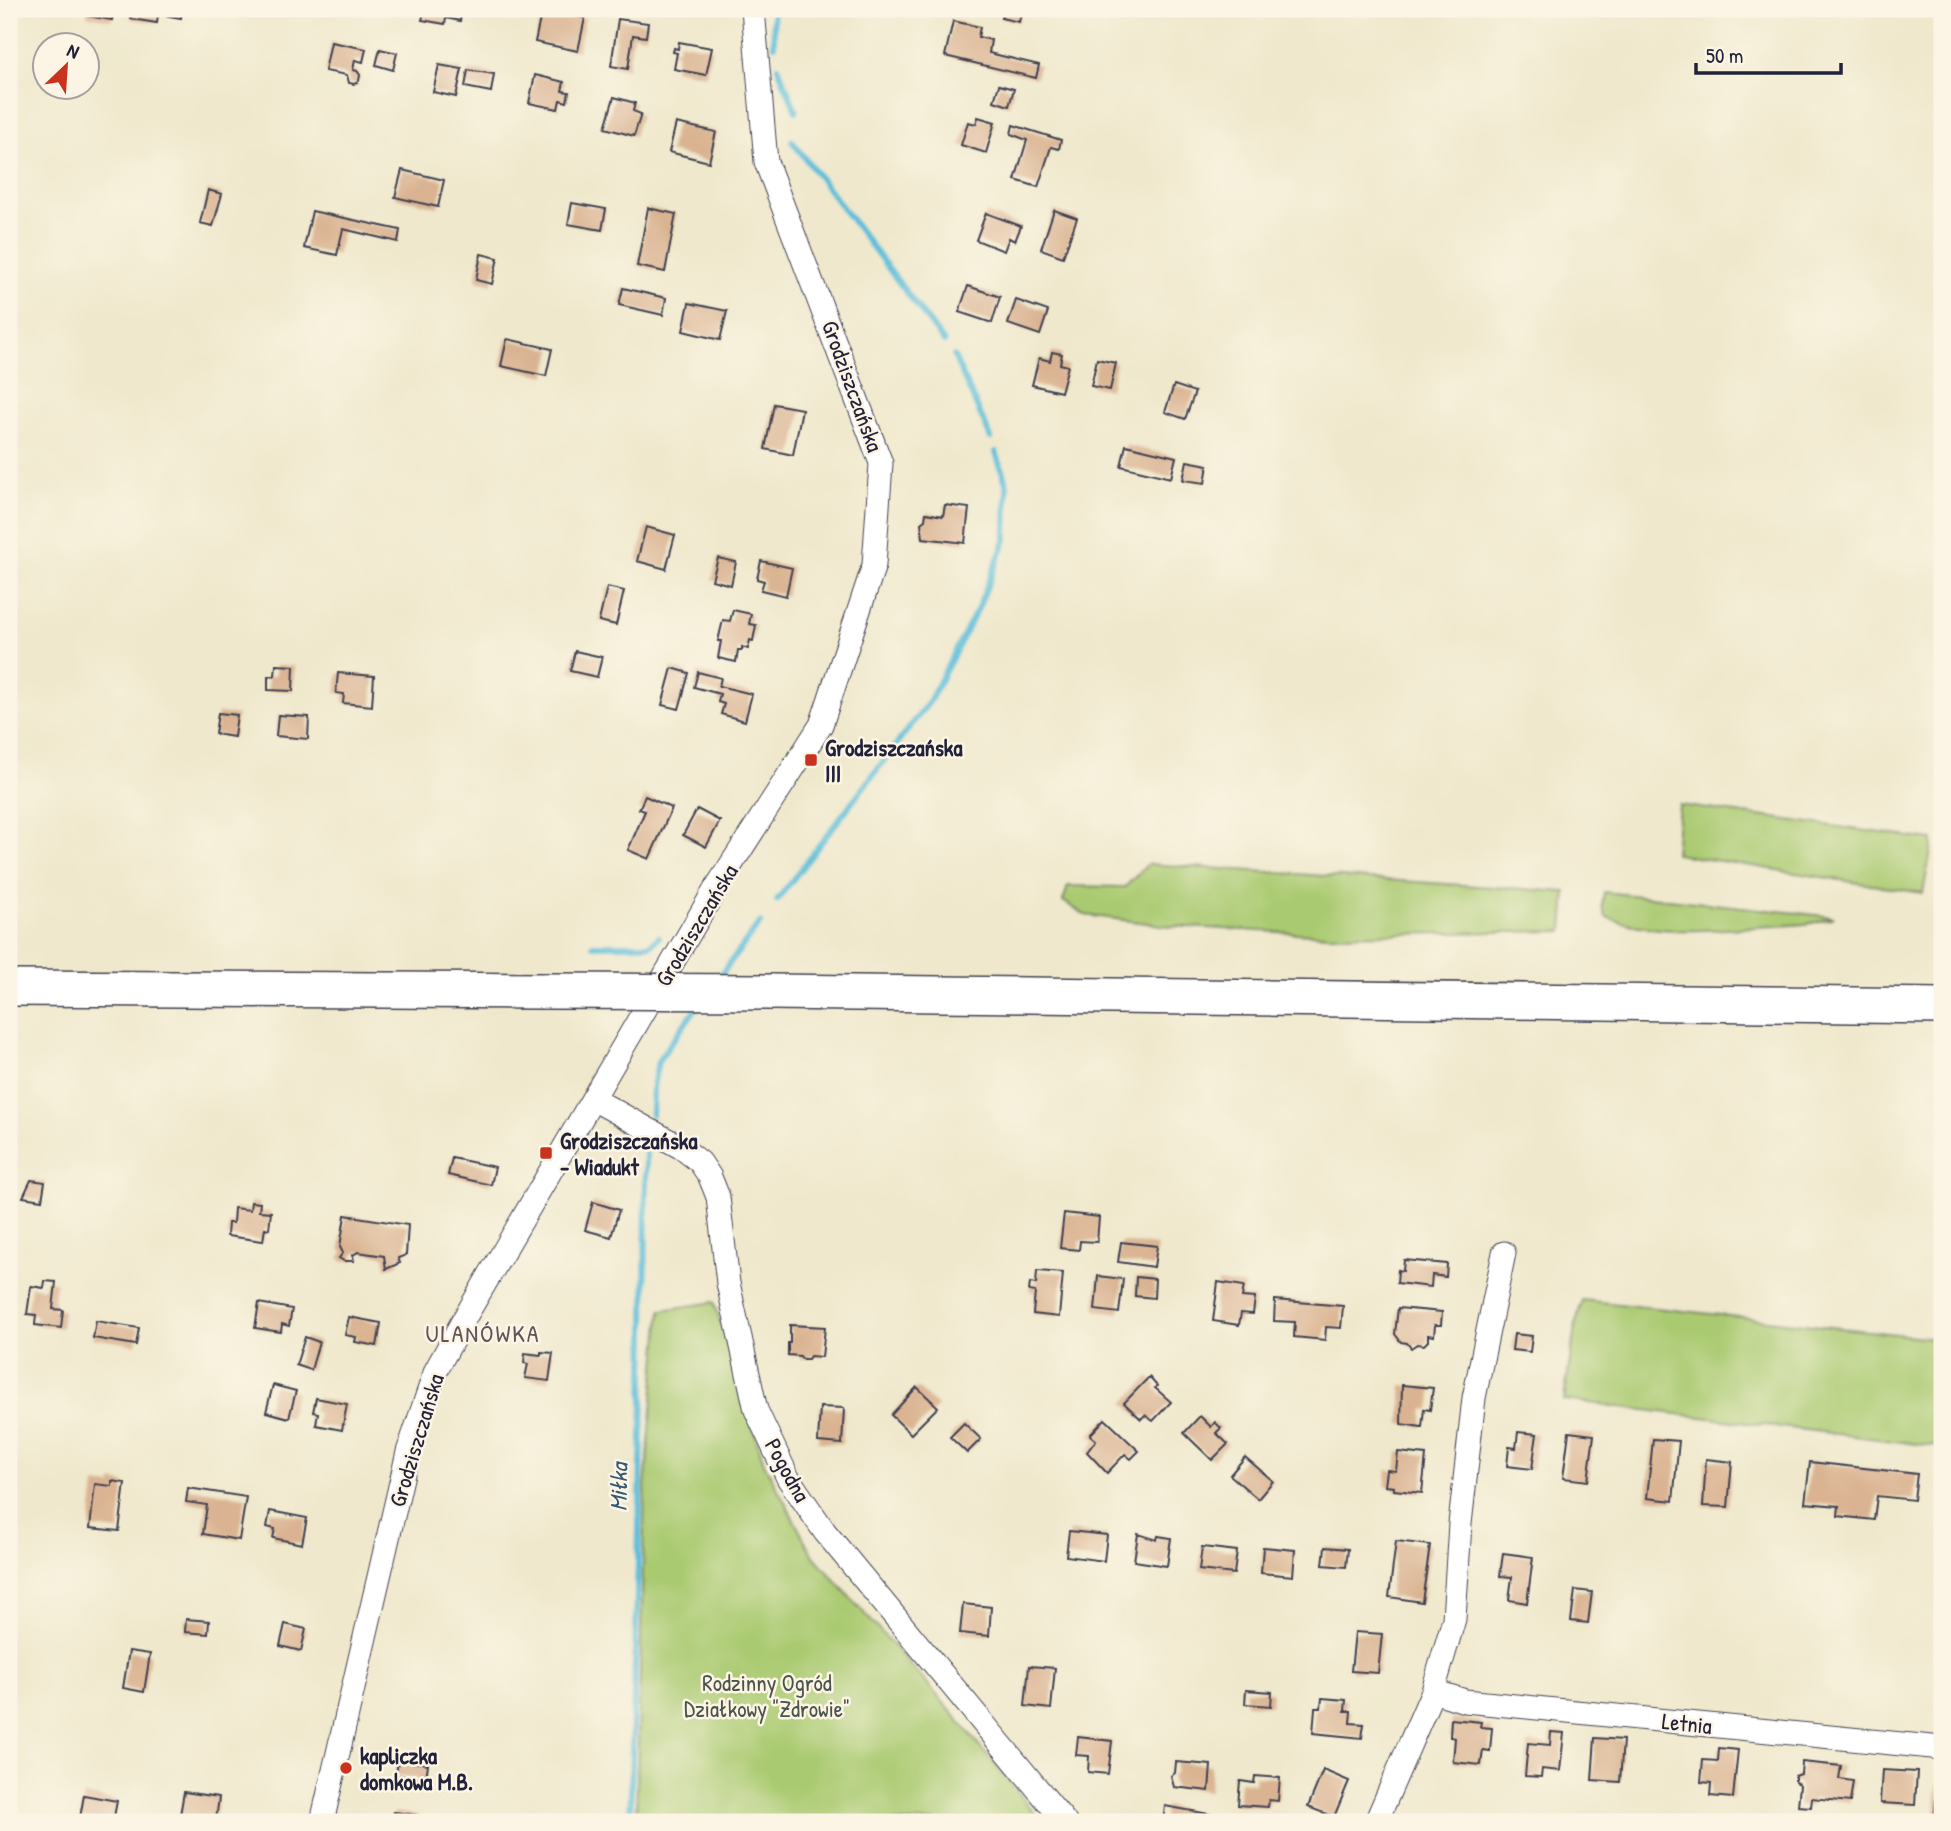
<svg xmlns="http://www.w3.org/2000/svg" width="1951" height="1831" viewBox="0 0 1951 1831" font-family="'Patrick Hand',sans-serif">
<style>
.green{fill:#aaca71;stroke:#667656;stroke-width:2}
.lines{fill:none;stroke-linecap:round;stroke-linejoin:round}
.stream{stroke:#5cbeda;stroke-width:6}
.building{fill:#dab492}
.minor-casing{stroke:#414051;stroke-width:25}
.primary-casing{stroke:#414051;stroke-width:38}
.minor{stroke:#fff;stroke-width:23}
.primary{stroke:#fff;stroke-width:35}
.primary-bridge-casing{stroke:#414051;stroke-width:38;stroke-linecap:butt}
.primary-bridge{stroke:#fff;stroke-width:35}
.poi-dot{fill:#c8321e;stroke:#fcf5e5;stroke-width:2.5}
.labels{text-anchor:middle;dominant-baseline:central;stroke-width:5;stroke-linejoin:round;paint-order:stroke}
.street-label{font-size:23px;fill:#22223b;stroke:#fcf5e5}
.poi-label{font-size:23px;font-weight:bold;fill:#22223b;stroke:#fcf5e5;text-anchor:start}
.park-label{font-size:23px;fill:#4b544b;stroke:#fcf5e5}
.neighbourhood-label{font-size:24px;letter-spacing:2px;fill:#625559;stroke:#fcf5e5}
.water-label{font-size:24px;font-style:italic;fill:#365973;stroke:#fcf5e5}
</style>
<rect width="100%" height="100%" fill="#fcf5e5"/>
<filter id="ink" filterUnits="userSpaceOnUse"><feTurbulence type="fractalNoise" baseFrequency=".0143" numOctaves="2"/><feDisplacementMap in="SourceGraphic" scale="14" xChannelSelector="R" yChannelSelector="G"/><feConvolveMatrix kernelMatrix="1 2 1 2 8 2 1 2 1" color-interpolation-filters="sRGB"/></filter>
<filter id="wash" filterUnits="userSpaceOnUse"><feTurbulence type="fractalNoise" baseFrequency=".00686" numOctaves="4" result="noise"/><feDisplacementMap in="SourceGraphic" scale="28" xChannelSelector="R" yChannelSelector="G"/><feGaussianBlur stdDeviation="1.57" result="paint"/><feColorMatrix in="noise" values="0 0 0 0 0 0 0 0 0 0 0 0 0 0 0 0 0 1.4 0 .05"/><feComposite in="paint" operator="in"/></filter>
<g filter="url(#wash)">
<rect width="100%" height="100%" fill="#efe8cc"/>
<!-- green -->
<g class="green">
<path d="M1679 805 1933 840 1923 893 1675 854Z"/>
<path d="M1148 864 1566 892 1563 931 1330 935 1170 926 1085 915 1063 901 1068 886 1125 887Z"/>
<path d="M1604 892 1834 917C1806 927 1784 925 1755 927 1704 931 1654 935 1606 917L1602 906Z"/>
<path d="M1582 1300 1942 1339V1447L1564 1400 1575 1327Z"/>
<path d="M714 1302 764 1463 812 1554 956 1717 1042 1822H636L645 1487 661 1310Z"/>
</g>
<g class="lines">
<!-- stream -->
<g class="stream">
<path d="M773 9 774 45"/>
<path d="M778 67 796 111"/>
<path d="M792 141 944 342"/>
<path d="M954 356 991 438"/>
<path d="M777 900 929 702 978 608 1006 539 1007 486 996 452"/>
<path d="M593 945H650L659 937"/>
<path d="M716 981 760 923"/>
<path d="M652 1114 653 1087 658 1061 699 1004"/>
<path d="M630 1822 645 1337 646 1154"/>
</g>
</g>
<g id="blocks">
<!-- building -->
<g class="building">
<path d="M88 9H114L112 20 87 16Z"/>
<path d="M132 9H182L181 18 158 14 157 23 131 19Z"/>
<path d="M425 9H462L460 21 446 18 445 24 422 20Z"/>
<path d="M542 9 585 18 578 51 535 42Z"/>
<path d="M1004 9H1022L1019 22 1001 18Z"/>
<path d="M618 19 648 23 646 37 633 35 628 69 611 66Z"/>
<path d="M953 21 980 27 978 37 991 40 989 53 1039 65 1036 78 945 56Z"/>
<path d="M331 42 366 49 363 62 355 60 353 70 357 71 360 75 359 81 354 84 349 83 347 75 325 71Z"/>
<path d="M679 42 712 48 706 75 674 69 677 53 673 52 674 48 678 49Z"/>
<path d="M380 49 397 53 393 70 376 65Z"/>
<path d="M439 65 462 69 456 97 433 92Z"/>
<path d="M468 70 494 74 491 92 465 87Z"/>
<path d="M535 75 564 82 562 91 569 92 567 102 560 100 558 109 529 103Z"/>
<path d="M999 85 1014 89 1009 106 994 101Z"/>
<path d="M614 97 635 103 633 111 641 114 634 136 605 128Z"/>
<path d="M978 117 995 122 986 153 961 145 968 122 976 124Z"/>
<path d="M676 123 716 132 709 162 669 152Z"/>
<path d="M1013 125 1061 140 1059 149 1051 147 1038 187 1015 180 1027 140 1011 134Z"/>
<path d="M402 170 444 180 438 207 395 197Z"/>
<path d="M208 190 222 194 213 226 200 223Z"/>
<path d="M572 203 606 209 602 230 568 224Z"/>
<path d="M648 208 676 214 665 272 637 266Z"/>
<path d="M1054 210 1077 218 1063 257 1041 249Z"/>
<path d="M312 211 400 230 398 242 343 229 337 255 304 248Z"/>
<path d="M986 213 1021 226 1015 241 1009 238 1004 251 976 240Z"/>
<path d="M481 254 498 258 492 284 476 280Z"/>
<path d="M968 286 1000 297 992 323 959 312Z"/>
<path d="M623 288 666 298 663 315 619 305Z"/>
<path d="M1016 300 1048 311 1040 335 1008 324Z"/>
<path d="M689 303 727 311 720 340 683 331Z"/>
<path d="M507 339 552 349 546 376 501 366Z"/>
<path d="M1052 352 1062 354 1060 364 1068 366 1061 392 1032 385 1039 358 1050 361Z"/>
<path d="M1097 359 1116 363 1110 390 1091 386Z"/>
<path d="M1174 385 1195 392 1185 419 1165 412Z"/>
<path d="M774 404 802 409 793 455 765 449Z"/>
<path d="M1126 445 1176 457 1171 478 1121 466Z"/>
<path d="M1187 461 1208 465 1205 483 1183 480Z"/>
<path d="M945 505 969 508 965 543 923 538 921 523 925 520 926 513 943 516Z"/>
<path d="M646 527 675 535 666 569 637 561Z"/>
<path d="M718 558 736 562 731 585 712 580Z"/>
<path d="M761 561 792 568 786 596 761 590 764 581 757 579Z"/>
<path d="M607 587 624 591 616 625 599 621Z"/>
<path d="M733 610 751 614 749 624 756 625 753 641 750 640 748 649 742 647V650H738L736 662 718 658 721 641H718L723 620 730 621Z"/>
<path d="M575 651 602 657 597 677 570 671Z"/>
<path d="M276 665 294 666 293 691 268 690V676H275Z"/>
<path d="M672 668 689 673 679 709 662 705Z"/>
<path d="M698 672 721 678 719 686 752 694 745 721 721 714 724 704 718 702 720 694 694 687Z"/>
<path d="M338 673 374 676 372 706 343 703 344 694 336 693Z"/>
<path d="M218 713 237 715 234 737 215 734Z"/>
<path d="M278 715 309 717 308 739 276 736Z"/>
<path d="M645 796 672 808 649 859 628 850 645 811 639 809Z"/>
<path d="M697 809 720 821 706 847 683 835Z"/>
<path d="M452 1158 495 1167 491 1185 448 1175Z"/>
<path d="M31 1180 45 1182 42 1200 23 1197Z"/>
<path d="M251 1202 260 1203 259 1211 271 1212 269 1229 265 1228 263 1241 227 1236 228 1223H233L234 1208 250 1210Z"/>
<path d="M593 1202 619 1210 611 1237 585 1230Z"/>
<path d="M1064 1213 1099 1217 1097 1242 1080 1241 1079 1250 1060 1248Z"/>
<path d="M345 1215 408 1225 406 1255 398 1258 400 1263 386 1269 384 1256 358 1252 353 1255 354 1261H344L339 1258 343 1253 340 1247Z"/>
<path d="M1121 1242 1157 1246 1154 1267 1118 1262Z"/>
<path d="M1404 1260 1447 1264 1446 1277 1432 1275 1431 1287 1397 1283 1398 1270 1403 1271Z"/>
<path d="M1037 1271 1063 1273 1059 1317 1033 1314 1035 1292 1029 1291 1030 1283 1036 1284Z"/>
<path d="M1098 1276 1123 1279 1119 1313 1095 1310Z"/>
<path d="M1136 1277 1155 1279 1154 1298 1135 1296Z"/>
<path d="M45 1281 56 1282 53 1309 63 1310 61 1328 35 1325 36 1315 27 1314 31 1286 44 1288Z"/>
<path d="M1218 1282 1244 1286 1242 1297 1255 1298 1253 1314 1241 1313 1239 1325 1213 1321Z"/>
<path d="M1275 1300 1343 1306 1341 1328 1326 1327 1325 1340 1294 1337 1295 1322 1274 1321Z"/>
<path d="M259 1303 292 1309 289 1326 282 1324 281 1332 255 1328Z"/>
<path d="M1398 1308 1442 1312 1441 1325H1435L1434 1336 1428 1335V1341L1424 1345 1417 1344 1411 1348 1407 1343 1401 1342 1395 1334Z"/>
<path d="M349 1317 381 1323 377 1346 355 1342 356 1337 345 1335Z"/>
<path d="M96 1321 139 1328 136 1345 93 1338Z"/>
<path d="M790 1325 825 1327 822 1357 810 1356 808 1359H802L800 1356 788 1355V1343H790Z"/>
<path d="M1514 1334 1532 1336 1530 1352 1512 1350Z"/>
<path d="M305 1337 319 1342 311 1370 296 1365Z"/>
<path d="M541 1352 553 1353 549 1381 525 1378 528 1364 524 1363 525 1353 541 1355Z"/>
<path d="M1149 1377 1157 1386 1155 1388 1171 1402 1153 1421 1145 1415 1141 1419 1124 1403Z"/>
<path d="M273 1385 296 1391 289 1418 266 1412Z"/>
<path d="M1402 1385 1433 1388 1430 1410 1424 1409 1422 1427 1401 1424Z"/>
<path d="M917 1387 938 1407 911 1434 891 1415Z"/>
<path d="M316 1398 347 1404 342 1430 316 1425 318 1413 313 1412Z"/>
<path d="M820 1407 844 1408 842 1444 818 1442Z"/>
<path d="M1200 1416 1211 1427 1215 1422 1221 1428 1216 1433 1228 1444 1212 1460 1184 1433Z"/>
<path d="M1105 1419 1139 1451 1131 1459 1125 1454 1107 1473 1087 1452 1096 1440 1090 1435Z"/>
<path d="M964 1423 981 1439 967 1453 950 1437Z"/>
<path d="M1518 1432 1537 1434 1532 1469 1507 1466 1509 1447 1516 1448Z"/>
<path d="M1569 1432 1594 1435 1588 1481 1563 1478Z"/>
<path d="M1653 1439 1679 1441 1673 1501 1647 1498Z"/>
<path d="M1398 1452 1426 1455 1422 1493 1394 1490V1487L1385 1486 1387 1470 1396 1471Z"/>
<path d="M1245 1457 1273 1481 1258 1499 1230 1475Z"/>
<path d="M1706 1459 1732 1462 1728 1507 1703 1506Z"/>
<path d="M1810 1462 1917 1474 1914 1500 1877 1496 1874 1520 1838 1516 1839 1506 1805 1503Z"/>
<path d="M112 1481 125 1483 119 1531 90 1528 95 1484 112 1486Z"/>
<path d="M188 1488 246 1497 239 1540 203 1534 207 1505 186 1502Z"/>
<path d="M270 1511 307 1518 302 1544 273 1538 275 1529 267 1527Z"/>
<path d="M1069 1531 1107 1535 1104 1561 1066 1556Z"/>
<path d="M1138 1534 1157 1540 1158 1536 1171 1538 1167 1566 1134 1561Z"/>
<path d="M1396 1541 1430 1545 1422 1602 1389 1597Z"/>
<path d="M1202 1547 1237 1551 1234 1574 1199 1570Z"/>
<path d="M1263 1547 1295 1550 1293 1576 1261 1573Z"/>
<path d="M1325 1547 1348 1549 1346 1567 1323 1565Z"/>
<path d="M1503 1553 1533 1557 1527 1603 1509 1600 1512 1577 1500 1576Z"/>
<path d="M1575 1590 1592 1592 1588 1623 1571 1621Z"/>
<path d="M963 1604 991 1607 989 1636 960 1633Z"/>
<path d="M186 1619 209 1621 208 1634 185 1632Z"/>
<path d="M285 1624 306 1629 301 1651 280 1646Z"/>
<path d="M1355 1632 1382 1634 1378 1673 1351 1671Z"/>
<path d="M129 1651 150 1654 144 1692 123 1688Z"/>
<path d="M1029 1666 1055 1668 1051 1709 1025 1706Z"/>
<path d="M1246 1690 1272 1692 1271 1706 1245 1704Z"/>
<path d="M1322 1698 1346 1700 1345 1711H1351L1350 1723 1364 1724 1362 1738 1313 1733 1315 1708H1321Z"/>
<path d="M1451 1719 1481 1722 1480 1727 1492 1728 1490 1751 1483 1750 1481 1765 1453 1762 1455 1738 1450 1737Z"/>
<path d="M1551 1732 1564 1733 1560 1771 1542 1769 1541 1777 1525 1776 1528 1743 1550 1745Z"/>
<path d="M1078 1737 1112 1741 1108 1774 1088 1772 1089 1756 1076 1755Z"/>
<path d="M1595 1738 1623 1740 1620 1782 1592 1780Z"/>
<path d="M1719 1748 1738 1750 1733 1798 1710 1796 1711 1783 1701 1782 1703 1760 1718 1761Z"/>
<path d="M398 1760 428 1764 425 1785 416 1784 418 1778 396 1775Z"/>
<path d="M1176 1762 1211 1765 1209 1791 1174 1787 1171 1776 1175 1773Z"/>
<path d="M1802 1762 1841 1766 1839 1779 1853 1781 1850 1802 1812 1798 1811 1807 1798 1806 1800 1785 1795 1781V1776L1801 1774Z"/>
<path d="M1323 1770 1349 1781 1334 1817 1308 1807Z"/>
<path d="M1882 1770 1917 1772 1915 1805 1880 1803Z"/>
<path d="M1255 1776 1280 1778 1278 1801 1269 1800 1268 1807 1238 1805 1240 1781 1254 1783Z"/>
<path d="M1937 1784 1942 1785V1822H1934Z"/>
<path d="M184 1792 219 1797 216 1820 180 1815Z"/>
<path d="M84 1795 117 1801 113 1822 80 1818Z"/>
<path d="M1165 1806 1209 1814 1208 1822H1163Z"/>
<path d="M394 1812 418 1815 417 1822H392Z"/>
</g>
</g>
</g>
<g filter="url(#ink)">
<use href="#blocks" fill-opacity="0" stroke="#414051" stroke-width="2"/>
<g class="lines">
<defs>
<g id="minor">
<path d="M593 1099 682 1148 700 1162 710 1177 718 1197 728 1283 756 1410 788 1478 825 1532 1065 1822"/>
<path d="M1433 1691 1465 1701 1942 1748"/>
<path d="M322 1822 408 1452 436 1370 464 1319 716 888 821 725 874 565 881 463 766 162 753 9"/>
<path d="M1376 1822 1433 1691 1454 1619 1460 1524 1474 1398 1504 1253"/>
</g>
<g id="primary">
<path d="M9 988 546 991"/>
<path d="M770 992 1942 1006"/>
</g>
</defs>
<!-- minor casing -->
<use href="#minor" class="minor-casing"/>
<!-- primary casing -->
<use href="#primary" class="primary-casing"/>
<!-- minor -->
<use href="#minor" class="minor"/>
<!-- primary -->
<use href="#primary" class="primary"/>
<defs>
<path id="primary-bridge" d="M546 991 770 992"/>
</defs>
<!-- primary-bridge casing -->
<use href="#primary-bridge" class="primary-bridge-casing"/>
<!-- primary-bridge -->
<use href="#primary-bridge" class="primary-bridge"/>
</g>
</g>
<!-- markers -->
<g class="poi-dot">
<rect x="804" y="753" width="14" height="14" rx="3.5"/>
<rect x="539" y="1146" width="14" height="14" rx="3.5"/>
<circle cx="346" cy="1768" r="7"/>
</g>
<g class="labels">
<!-- street labels -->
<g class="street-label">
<text transform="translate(853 386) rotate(70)">Grodziszczańska</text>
<text transform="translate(696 925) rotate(-59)">Grodziszczańska</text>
<text transform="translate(416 1440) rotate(-73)">Grodziszczańska</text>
<text transform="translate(788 1470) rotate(61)">Pogodna</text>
<text transform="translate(1687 1723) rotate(6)">Letnia</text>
</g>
<!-- poi labels -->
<g class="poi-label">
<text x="825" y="747">Grodziszczańska<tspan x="825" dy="26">III</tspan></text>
<text x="560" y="1140">Grodziszczańska<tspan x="560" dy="26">- Wiadukt</tspan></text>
<text x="360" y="1755">kapliczka<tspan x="360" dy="26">domkowa M.B.</tspan></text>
</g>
<!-- park labels -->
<g class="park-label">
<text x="767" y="1682">Rodzinny Ogród<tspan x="767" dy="26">Działkowy "Zdrowie"</tspan></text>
</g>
<!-- neighbourhood labels -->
<g class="neighbourhood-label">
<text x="483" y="1333">ULANÓWKA</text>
</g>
<!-- water labels -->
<g class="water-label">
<text transform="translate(618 1487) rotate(-89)">Miłka</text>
</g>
</g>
<!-- margin -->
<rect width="1951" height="1831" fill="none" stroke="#fcf5e5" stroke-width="35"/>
<!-- north arrow -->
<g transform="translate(66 66) rotate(25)"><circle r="33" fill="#fcf5e5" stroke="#a5a1a1" stroke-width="2"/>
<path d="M0-5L12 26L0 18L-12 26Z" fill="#c8321e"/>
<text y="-10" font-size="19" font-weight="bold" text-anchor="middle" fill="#22223b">N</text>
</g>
<!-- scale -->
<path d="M1696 63v10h145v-10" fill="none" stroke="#22223b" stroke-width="3.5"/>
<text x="1706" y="63" font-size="21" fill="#22223b" stroke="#fcf5e5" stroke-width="5" paint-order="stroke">50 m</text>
</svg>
